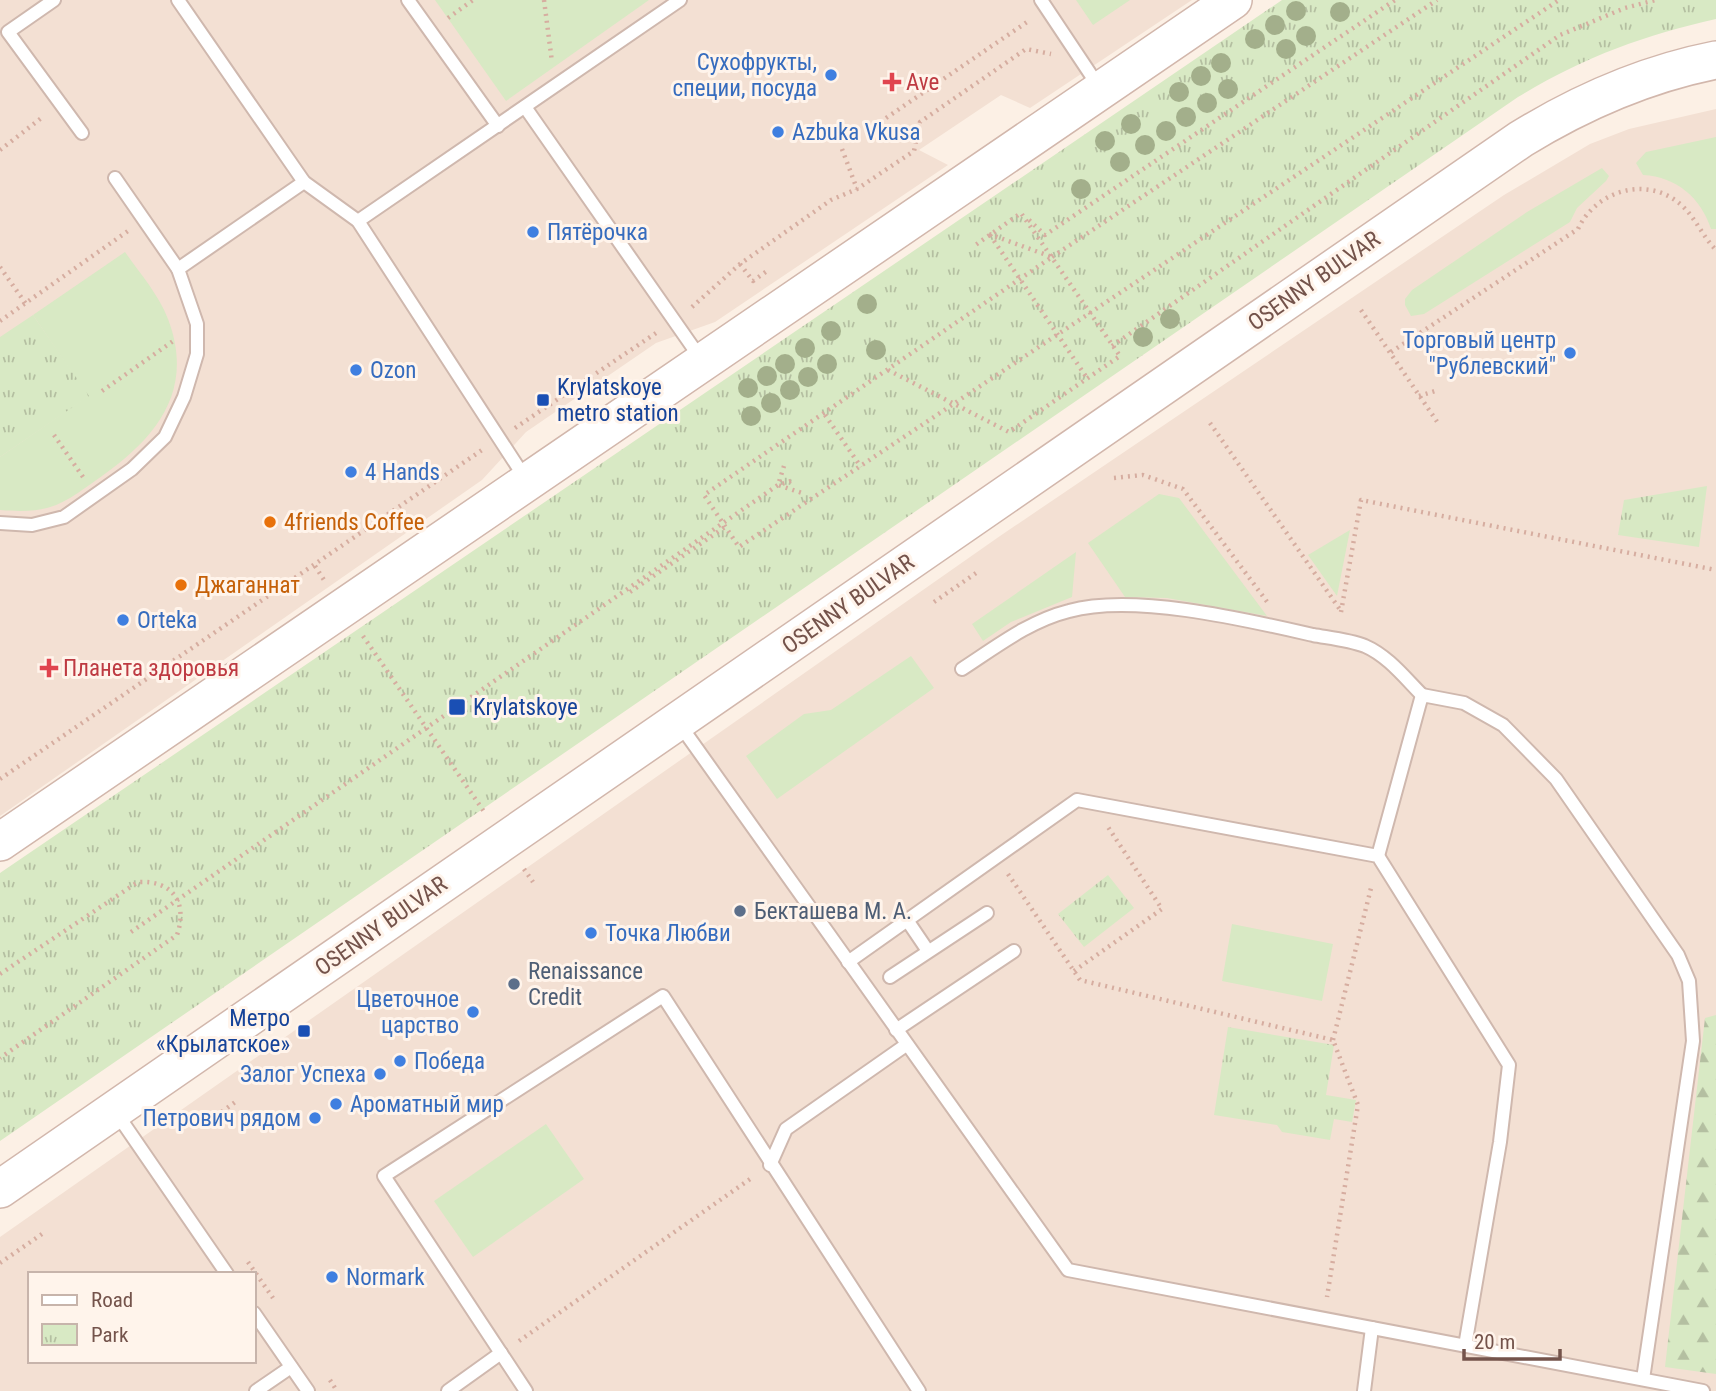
<svg xmlns="http://www.w3.org/2000/svg" width="1716" height="1391" viewBox="0 0 1716 1391" font-family="'Roboto Condensed',sans-serif">
<style>
.residential{fill:#f3e0d3;fill-rule:evenodd}
.grass{fill:#d8e9c4}
.forest{fill:url(#forest-firs)}
.park{fill:url(#park-tufts)}
.lines{fill:none;stroke-linecap:round;stroke-linejoin:round}
.lane-casing{stroke:#cfb8ae;stroke-width:16}
.secondary-casing{stroke:#d2b7ac;stroke-width:40}
.path{stroke:#d6ada0;stroke-width:4.5;stroke-dasharray:2 5;stroke-linecap:butt}
.lane{stroke:#fff;stroke-width:12}
.secondary{stroke:#fff;stroke-width:37}
.tree{fill:#a3af8b}
.shop-dot{fill:#3f7fe0;stroke:#fff4eb;stroke-width:2.5}
.health-dot{fill:#e0444e;stroke:#fff4eb;stroke-width:2.5}
.transit-dot{fill:#1a4fb4;stroke:#fff4eb;stroke-width:2.5}
.food-dot{fill:#e8710a;stroke:#fff4eb;stroke-width:2.5}
.service-dot{fill:#5c6f8a;stroke:#fff4eb;stroke-width:2.5}
.labels{text-anchor:middle;dominant-baseline:central;stroke-width:6;stroke-linejoin:round;paint-order:stroke}
.shop-label{font-size:23px;fill:#366cbe;stroke:#fff4eb;text-anchor:start}
.health-label{font-size:23px;fill:#be3a42;stroke:#fff4eb;text-anchor:start}
.street-label{font-size:23px;fill:#74534b;stroke:#fff4eb}
.transit-label{font-size:23px;fill:#164399;stroke:#fff4eb;text-anchor:start}
.food-label{font-size:23px;fill:#c56008;stroke:#fff4eb;text-anchor:start}
.service-label{font-size:23px;fill:#4e5e75;stroke:#fff4eb;text-anchor:start}
</style>
<defs>
<pattern id="forest-firs" width="22" height="20" patternUnits="userSpaceOnUse" patternTransform="scale(1.75)"><rect width="22" height="20" fill="#d8e9c4"/><path d="M5 1l3.5 6h-7zM16 11l3.5 6h-7z" fill="#b4bfa1"/></pattern>
<pattern id="park-tufts" width="24" height="20" patternUnits="userSpaceOnUse" patternTransform="scale(1.75)"><rect width="24" height="20" fill="#d8e9c4"/><path d="M3 7l-1-3M5 7V3M7 7l1-3M15 17l-1-3M17 17v-4M19 17l1-3" fill="none" stroke="#b4bfa1"/></pattern>
</defs>
<rect width="100%" height="100%" fill="#fcf0e5"/>
<!-- residential -->
<g class="residential">
<path d="M0 0H1192L1030 108 1001 95 919 150 948 165 715 322 656 343 526 432 482 480 0 816Z"/>
<path d="M1716 109V1391H0V1237L1000 536 1504 195 1590 144 1629 129ZM30 1274H254V1361H30Z"/>
</g>
<!-- grass -->
<g class="grass">
<path d="M435 0H649L506 101Z"/>
<path d="M1076 0H1130L1093 25Z"/>
<path d="M1716 137V229H1711C1701 198 1677 177 1643 175L1636 163 1646 152Z"/>
<path d="M1602 168 1609 176 1606 181 1577 208 1570 222 1424 314 1411 316 1405 305V299L1412 290 1527 212Z"/>
<path d="M125 252C139 272 159 295 168 319 195 390 157 437 102 476 61 505 52 514 0 510V457L88 396 33 315Z"/>
<path d="M1159 494 1179 498 1267 616 1167 598 1125 597 1088 543Z"/>
<path d="M1350 530 1337 596 1308 555Z"/>
<path d="M1076 552 1072 597 1011 622 983 641 972 624Z"/>
<path d="M911 656 934 688 777 799 746 756 804 714 831 710Z"/>
<path d="M1232 924 1333 944 1322 1001 1222 981Z"/>
<path d="M546 1124 584 1179 473 1257 434 1201Z"/>
</g>
<!-- forest -->
<path class="forest" d="M1716 1015V1374L1665 1367 1705 1018Z"/>
<!-- park -->
<g class="park">
<path d="M1282 0H1716V19C1644 35 1582 58 1518 97L0 1141V873Z"/>
<path d="M33 315 89 396 0 457V337Z"/>
<path d="M1707 486 1699 547 1618 535 1624 500Z"/>
<path d="M1108 875 1134 908 1084 947 1058 914Z"/>
<path d="M1228 1027 1334 1045 1326 1095 1356 1100 1352 1122 1334 1119 1330 1140 1282 1132 1277 1125 1214 1115Z"/>
</g>
<g class="lines">
<defs>
<g id="lane">
<path d="M54 0 8 32 82 133"/>
<path d="M178 0 304 182 358 221 525 478"/>
<path d="M408 0 498 126"/>
<path d="M1041 0 1099 87"/>
<path d="M525 107 701 359"/>
<path d="M115 178 178 269"/>
<path d="M358 221 680 0"/>
<path d="M0 523 32 525 64 517 132 469 165 437 184 397 197 354V324L178 269 304 182"/>
<path d="M962 669C996 647 1029 621 1069 611 1134 593 1247 620 1313 635 1330 638 1350 640 1365 646 1388 656 1405 678 1422 695"/>
<path d="M680 725 1068 1270 1703 1391"/>
<path d="M1378 856 1422 695 1464 703 1503 725 1556 779 1678 955 1689 981 1693 1041 1643 1379"/>
<path d="M907 920 928 951"/>
<path d="M848 962 1077 800 1378 856 1509 1065 1500 1142 1465 1346"/>
<path d="M890 977 987 913"/>
<path d="M896 1030 1014 951"/>
<path d="M117 1114 227 1274"/>
<path d="M770 1165 786 1129 906 1045"/>
<path d="M254 1313 308 1391"/>
<path d="M256 1391 291 1367"/>
<path d="M448 1391 501 1353"/>
<path d="M526 1391 384 1176 663 996 919 1391"/>
<path d="M1364 1391 1372 1328"/>
</g>
<g id="secondary">
<path d="M0 842 1233 0"/>
<path d="M0 1189 1521 139C1583 101 1645 74 1716 60"/>
</g>
</defs>
<!-- lane casing -->
<use href="#lane" class="lane-casing"/>
<!-- secondary casing -->
<use href="#secondary" class="secondary-casing"/>
<!-- path -->
<g class="path">
<path d="M544 0 552 62"/>
<path d="M448 18 473 0"/>
<path d="M886 118 1030 20"/>
<path d="M842 149 857 189"/>
<path d="M0 150 44 116"/>
<path d="M1029 220 1045 235 1395 0"/>
<path d="M989 234 1052 257 704 495 739 547 1559 0"/>
<path d="M990 235 1087 378"/>
<path d="M1052 257 1437 0"/>
<path d="M740 264 753 281 767 271"/>
<path d="M0 267 26 304"/>
<path d="M692 307 740 264 831 200 857 189 914 151 920 122 1026 49 1051 54"/>
<path d="M1361 310 1438 423"/>
<path d="M0 321 128 231"/>
<path d="M1112 346 1560 35 1625 8 1656 0"/>
<path d="M1391 352 1578 229C1595 192 1644 175 1679 203 1695 216 1702 236 1716 250"/>
<path d="M888 370 1009 432 1120 356 1021 213 974 246"/>
<path d="M102 391 176 339"/>
<path d="M1419 396 1435 391"/>
<path d="M825 415 861 467"/>
<path d="M1210 423 1341 611"/>
<path d="M515 428 656 333"/>
<path d="M54 435 83 477"/>
<path d="M784 466 778 485 802 493"/>
<path d="M1114 478 1143 475 1183 489 1268 603"/>
<path d="M315 566 324 580"/>
<path d="M630 592 725 527"/>
<path d="M934 602 979 571"/>
<path d="M1341 612 1361 500 1716 570"/>
<path d="M363 636 485 813"/>
<path d="M0 779 482 450"/>
<path d="M524 869 533 882"/>
<path d="M1008 874 1080 980 1333 1040 1358 1105 1327 1297"/>
<path d="M131 932 778 485 794 480"/>
<path d="M1074 971 1162 909 1108 827"/>
<path d="M0 974 138 882C173 880 188 903 177 935L0 1058"/>
<path d="M1333 1040 1371 888"/>
<path d="M216 1116 238 1100"/>
<path d="M248 1262 273 1298"/>
<path d="M0 1263 42 1234"/>
<path d="M519 1341 753 1177"/>
<path d="M330 1380 337 1391"/>
</g>
<!-- lane -->
<use href="#lane" class="lane"/>
<!-- secondary -->
<use href="#secondary" class="secondary"/>
</g>
<!-- trees -->
<g class="tree">
<circle cx="1296" cy="11" r="10"/>
<circle cx="1340" cy="12" r="10"/>
<circle cx="1275" cy="25" r="10"/>
<circle cx="1306" cy="36" r="10"/>
<circle cx="1255" cy="39" r="10"/>
<circle cx="1286" cy="49" r="10"/>
<circle cx="1221" cy="63" r="10"/>
<circle cx="1201" cy="76" r="10"/>
<circle cx="1228" cy="89" r="10"/>
<circle cx="1179" cy="92" r="10"/>
<circle cx="1207" cy="103" r="10"/>
<circle cx="1186" cy="117" r="10"/>
<circle cx="1131" cy="124" r="10"/>
<circle cx="1166" cy="131" r="10"/>
<circle cx="1105" cy="141" r="10"/>
<circle cx="1145" cy="145" r="10"/>
<circle cx="1120" cy="162" r="10"/>
<circle cx="1081" cy="189" r="10"/>
<circle cx="867" cy="304" r="10"/>
<circle cx="1170" cy="319" r="10"/>
<circle cx="831" cy="331" r="10"/>
<circle cx="1143" cy="337" r="10"/>
<circle cx="805" cy="348" r="10"/>
<circle cx="876" cy="350" r="10"/>
<circle cx="785" cy="364" r="10"/>
<circle cx="827" cy="364" r="10"/>
<circle cx="767" cy="376" r="10"/>
<circle cx="808" cy="377" r="10"/>
<circle cx="748" cy="388" r="10"/>
<circle cx="790" cy="390" r="10"/>
<circle cx="771" cy="403" r="10"/>
<circle cx="751" cy="416" r="10"/>
</g>
<!-- markers -->
<g class="shop-dot">
<circle cx="831" cy="75" r="7"/>
<circle cx="778" cy="132" r="7"/>
<circle cx="533" cy="232" r="7"/>
<circle cx="1570" cy="353" r="7"/>
<circle cx="356" cy="370" r="7"/>
<circle cx="351" cy="472" r="7"/>
<circle cx="123" cy="620" r="7"/>
<circle cx="591" cy="933" r="7"/>
<circle cx="473" cy="1012" r="7"/>
<circle cx="400" cy="1061" r="7"/>
<circle cx="380" cy="1074" r="7"/>
<circle cx="336" cy="1104" r="7"/>
<circle cx="315" cy="1118" r="7"/>
<circle cx="332" cy="1277" r="7"/>
</g>
<g class="health-dot">
<path d="M888.5 71.5h7v7h7v7h-7v7h-7v-7h-7v-7h7z"/>
<path d="M45.5 657.5h7v7h7v7h-7v7h-7v-7h-7v-7h7z"/>
</g>
<g class="transit-dot">
<rect x="536" y="393" width="14" height="14" rx="3.5"/>
<rect x="448" y="698" width="18" height="18" rx="3.5"/>
<rect x="297" y="1024" width="14" height="14" rx="3.5"/>
</g>
<g class="food-dot">
<circle cx="270" cy="522" r="7"/>
<circle cx="181" cy="585" r="7"/>
</g>
<g class="service-dot">
<circle cx="740" cy="911" r="7"/>
<circle cx="514" cy="984" r="7"/>
</g>
<g class="labels">
<!-- shop labels -->
<g class="shop-label">
<text x="817" y="62" text-anchor="end">Сухофрукты,<tspan x="817" dy="26">специи, посуда</tspan></text>
<text x="792" y="132">Azbuka Vkusa</text>
<text x="547" y="232">Пятёрочка</text>
<text x="1556" y="340" text-anchor="end">Торговый центр<tspan x="1556" dy="26">"Рублевский"</tspan></text>
<text x="370" y="370">Ozon</text>
<text x="365" y="472">4 Hands</text>
<text x="137" y="620">Orteka</text>
<text x="605" y="933">Точка Любви</text>
<text x="459" y="999" text-anchor="end">Цветочное<tspan x="459" dy="26">царство</tspan></text>
<text x="414" y="1061">Победа</text>
<text x="366" y="1074" text-anchor="end">Залог Успеха</text>
<text x="350" y="1104">Ароматный мир</text>
<text x="301" y="1118" text-anchor="end">Петрович рядом</text>
<text x="346" y="1277">Normark</text>
</g>
<!-- health labels -->
<g class="health-label">
<text x="906" y="82">Ave</text>
<text x="63" y="668">Планета здоровья</text>
</g>
<!-- street labels -->
<g class="street-label">
<text transform="translate(1314 281) rotate(-35)">OSENNY BULVAR</text>
<text transform="translate(848 604) rotate(-35)">OSENNY BULVAR</text>
<text transform="translate(381 926) rotate(-35)">OSENNY BULVAR</text>
</g>
<!-- transit labels -->
<g class="transit-label">
<text x="557" y="387">Krylatskoye<tspan x="557" dy="26">metro station</tspan></text>
<text x="473" y="707">Krylatskoye</text>
<text x="290" y="1018" text-anchor="end">Метро<tspan x="290" dy="26">«Крылатское»</tspan></text>
</g>
<!-- food labels -->
<g class="food-label">
<text x="284" y="522">4friends Coffee</text>
<text x="195" y="585">Джаганнат</text>
</g>
<!-- service labels -->
<g class="service-label">
<text x="754" y="911">Бекташева М. А.</text>
<text x="528" y="971">Renaissance<tspan x="528" dy="26">Credit</tspan></text>
</g>
</g>
<!-- legend -->
<rect x="28" y="1272" width="228" height="91" fill="#fff4eb" stroke="#c7b4ab" stroke-width="2"/>
<rect x="42" y="1295" width="35" height="10" fill="#ffffff" stroke="#c7b4ab" stroke-width="2"/>
<text x="91" y="1307" font-size="21" fill="#74534b">Road</text>
<rect x="42" y="1324" width="35" height="21" fill="url(#park-tufts)" stroke="#c7b4ab" stroke-width="2"/>
<text x="91" y="1342" font-size="21" fill="#74534b">Park</text>
<!-- scale -->
<path d="M1464 1349v10h96v-10" fill="none" stroke="#74534b" stroke-width="3.5"/>
<text x="1474" y="1349" font-size="21" fill="#74534b" stroke="#fff4eb" stroke-width="5" paint-order="stroke">20 m</text>
</svg>
